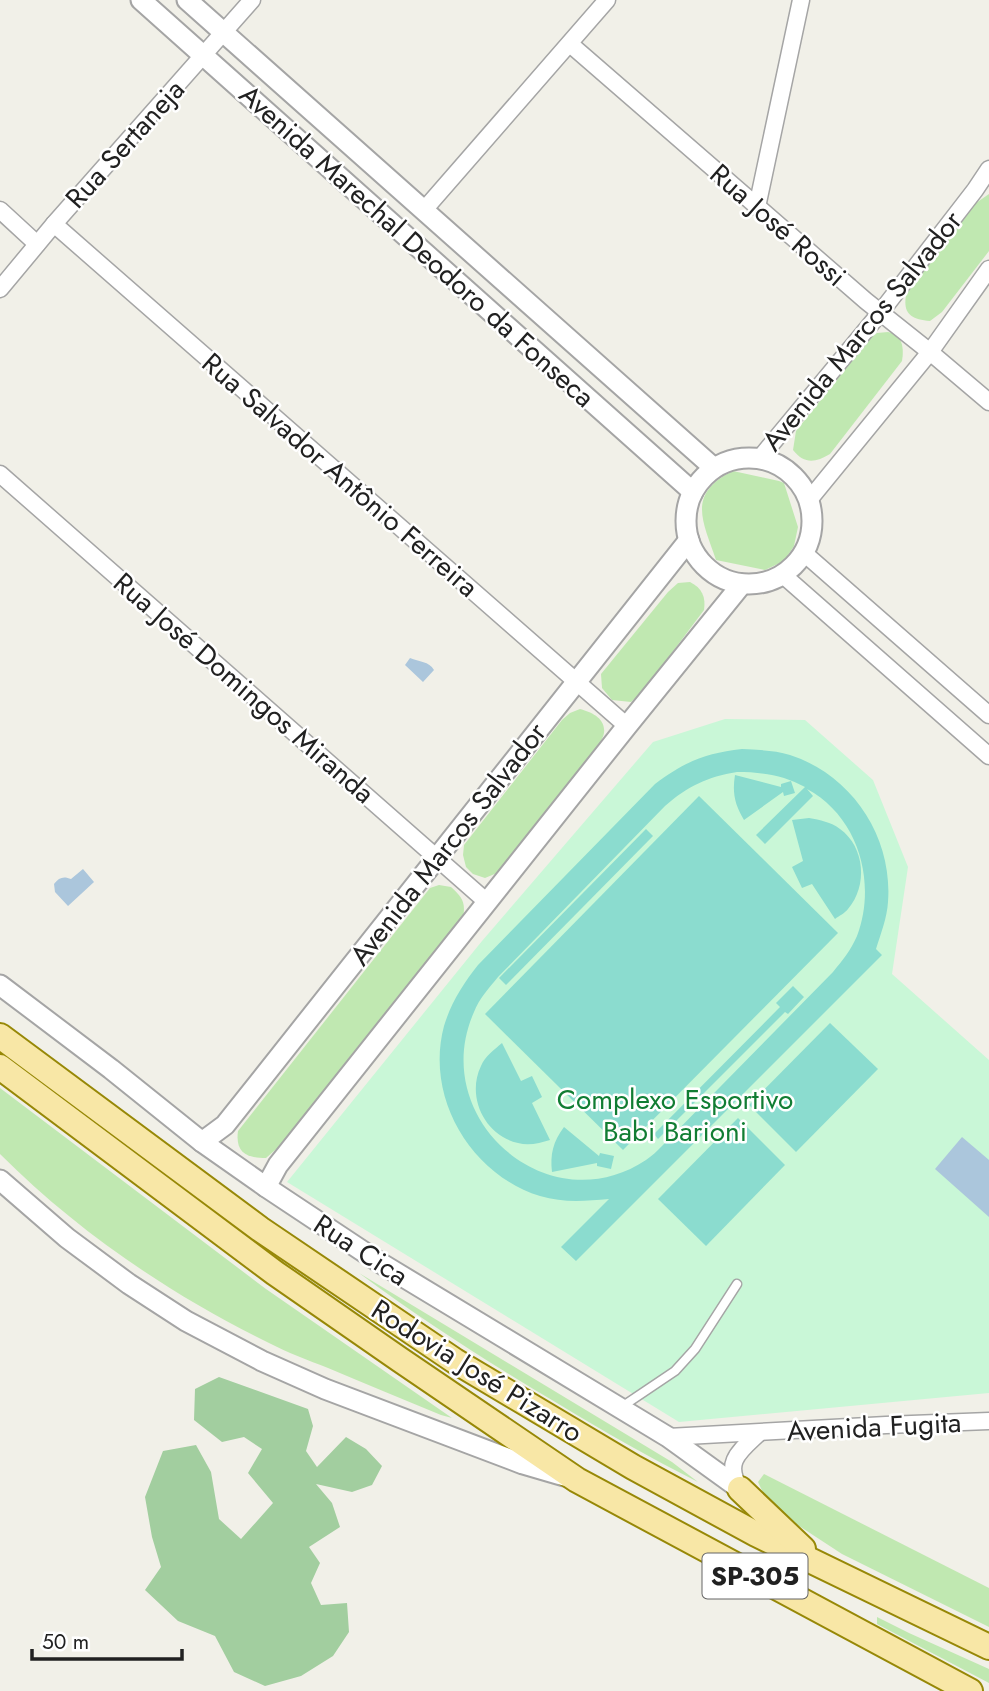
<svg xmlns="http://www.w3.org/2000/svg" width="989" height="1691" viewBox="0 0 989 1691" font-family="Jost,sans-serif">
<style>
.grass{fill:#c0e8b1}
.forest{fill:#a2ce9f}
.park{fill:#c9f7d7}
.pitch{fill:#8bdccf;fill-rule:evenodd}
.water{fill:#abc6dc}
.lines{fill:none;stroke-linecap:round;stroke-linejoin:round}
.service-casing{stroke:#a5a5a5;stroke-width:11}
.minor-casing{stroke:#a5a5a5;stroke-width:19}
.tertiary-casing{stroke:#a5a5a5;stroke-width:23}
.primary-casing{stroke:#978807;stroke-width:28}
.service{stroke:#fff;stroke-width:8}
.minor{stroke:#fff;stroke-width:16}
.tertiary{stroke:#fff;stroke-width:19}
.primary{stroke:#f8e7a6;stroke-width:24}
.labels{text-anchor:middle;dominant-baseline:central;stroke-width:5;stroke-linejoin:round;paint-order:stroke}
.shield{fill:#fff;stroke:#646464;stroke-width:2}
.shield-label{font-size:26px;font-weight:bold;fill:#212121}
.street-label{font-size:28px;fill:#212121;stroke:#fff}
.park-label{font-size:28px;fill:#117d33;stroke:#fff}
</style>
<rect width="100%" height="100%" fill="#f1f0e8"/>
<!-- grass -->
<g class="grass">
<path d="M989 194V251L942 312 930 321C908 319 902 312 907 290L976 203Z"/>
<path d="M888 332C903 335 904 348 902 361L830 454C815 463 804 464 793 450L796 431 869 339 877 333Z"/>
<path d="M733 471 779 481 784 483 798 527 794 546 784 561 765 570 716 560C703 521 686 494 733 471Z"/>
<path d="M690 582C702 588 706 597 704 610L644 690 631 702 612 700 602 688 601 674 668 592 678 583Z"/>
<path d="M580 709C591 712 606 718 604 733 603 739 598 745 595 750L497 873 485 878 473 874 466 867 463 855 464 845 562 720 570 713Z"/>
<path d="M439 885 451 887C462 897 466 902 463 918L281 1145 266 1158C247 1158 235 1153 238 1131L430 888Z"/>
<path d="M0 1088 266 1289 452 1418 441 1415C403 1399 365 1384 328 1368 308 1360 288 1353 269 1343 171 1295 78 1232 0 1154Z"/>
<path d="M359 1273 672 1462 698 1482C650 1458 603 1431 557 1403 489 1363 422 1320 359 1273Z"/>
<path d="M764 1474 989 1588V1627L842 1554 790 1520 765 1497 758 1482Z"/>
<path d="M877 1617 909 1633 989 1669V1683L877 1624Z"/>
</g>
<!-- forest -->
<path class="forest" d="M219 1377 308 1409 313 1426 306 1451 317 1467 346 1437 366 1449 382 1466 372 1485 352 1492 316 1484 332 1503 340 1527 309 1547 320 1563 311 1583 321 1605 347 1603 349 1632 333 1656 301 1676 265 1686 234 1672 215 1636 178 1621 145 1590 161 1567 152 1537 145 1497 163 1451 196 1445 211 1472 219 1519 241 1539 273 1503 248 1473 262 1449 244 1437 222 1442 194 1420 195 1389Z"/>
<!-- park -->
<path class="park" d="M725 719 805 720 873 780 908 867 892 974 989 1060V1393L679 1422 287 1182 482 941 653 742Z"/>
<!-- pitch -->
<g class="pitch">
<path d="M742 749C758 750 775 750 790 755 852 775 893 837 888 902 887 918 881 933 876 949L882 955 576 1261 561 1247 609 1199C585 1201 563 1203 540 1196 470 1174 425 1097 444 1026 451 1003 463 984 478 965L655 784C684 762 706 753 742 749ZM737 772C761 772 784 775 805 787L756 835 765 844 813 796 807 789C859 817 877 883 857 936 851 950 842 961 833 972L662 1146C657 1151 652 1156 646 1160 548 1225 427 1118 474 1012 479 999 489 988 498 977L665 806C688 786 707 777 737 772Z"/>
<path d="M735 775 781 787V784L791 781 795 793 784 796 783 792 744 820C735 805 732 793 735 775Z"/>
<path d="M699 796 838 933 623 1150 485 1014Z"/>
<path d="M809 818C820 820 831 822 840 829 865 847 868 886 848 909 845 913 839 916 835 919L812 884 802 888 792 867 803 861 792 820Z"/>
<path d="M646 829 653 836 506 985 499 978Z"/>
<path d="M793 986 804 997 788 1014 785 1012 658 1139 654 1134 780 1007 776 1003Z"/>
<path d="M830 1023 878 1069 796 1152 749 1105Z"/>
<path d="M502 1043 521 1081 532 1076 542 1097 532 1103 550 1140C540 1143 529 1146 518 1143 485 1136 466 1097 481 1066 485 1056 494 1050 502 1043Z"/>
<path d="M738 1118 785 1165 706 1246 658 1199Z"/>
<path d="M564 1127 599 1156 600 1153 614 1156 611 1169 597 1166V1163L552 1172C550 1154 553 1142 564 1127Z"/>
</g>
<!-- water -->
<g class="water">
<path d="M410 658C419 662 429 661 434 670L423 682 405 665Z"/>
<path d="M83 869 94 882 68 906 55 892 54 884C59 877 64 876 71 879Z"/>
<path d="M962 1137 989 1160V1217L935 1169Z"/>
</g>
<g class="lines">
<defs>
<path id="service" d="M620 1408 675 1371 695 1349 737 1284"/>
<g id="minor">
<path d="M570 44 866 301 930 352 989 402"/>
<path d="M757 207 801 0"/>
<path d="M0 210 37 244"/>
<path d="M424 210 607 0"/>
<path d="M54 224 627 726"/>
<path d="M0 289 54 224 252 0"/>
<path d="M760 458 880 313 975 190 989 169"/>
<path d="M0 474 487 902"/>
<path d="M809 500 930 352 989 269"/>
<path d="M804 553 989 715"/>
<path d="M783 575 989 756"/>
<path d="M668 1437 886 1425 989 1421"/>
<path d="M740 1489C723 1462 740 1451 759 1433"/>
</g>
<g id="tertiary">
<path d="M141 0 693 492"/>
<path d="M187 0 714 468"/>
<circle cx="749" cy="521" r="63"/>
<path d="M0 985 111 1069 202 1142 266 1187 382 1264 668 1437 740 1489"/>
<path d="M202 1142 225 1125 689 540"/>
<path d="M0 1180 67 1238 129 1284 186 1321 262 1361 325 1389 523 1464 564 1476"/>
<path d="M266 1187 278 1165 627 726 742 584"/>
</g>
<g id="primary">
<path d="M0 1036 260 1229 455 1361 633 1467 756 1534 989 1647"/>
<path d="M0 1067 275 1273 399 1359 577 1480 970 1691"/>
<path d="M740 1489 803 1549"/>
</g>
</defs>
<!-- service casing -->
<use href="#service" class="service-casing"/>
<!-- minor casing -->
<use href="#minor" class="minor-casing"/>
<!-- tertiary casing -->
<use href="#tertiary" class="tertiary-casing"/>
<!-- primary casing -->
<use href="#primary" class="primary-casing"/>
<!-- service -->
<use href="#service" class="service"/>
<!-- minor -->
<use href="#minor" class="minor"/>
<!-- tertiary -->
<use href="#tertiary" class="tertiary"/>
<!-- primary -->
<use href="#primary" class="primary"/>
</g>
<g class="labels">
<!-- shield labels -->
<rect class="shield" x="702.5" y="1553.5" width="105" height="45" rx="5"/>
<g class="shield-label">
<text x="755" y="1576">SP-305</text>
</g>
<!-- street labels -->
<g class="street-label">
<text transform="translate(125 144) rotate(-48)">Rua Sertaneja</text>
<text transform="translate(778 225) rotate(41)">Rua José Rossi</text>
<text transform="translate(417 246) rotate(42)">Avenida Marechal Deodoro da Fonseca</text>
<text transform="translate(862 331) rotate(-51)">Avenida Marcos Salvador</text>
<text transform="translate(340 475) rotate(41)">Rua Salvador Antônio Ferreira</text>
<text transform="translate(244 688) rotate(41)">Rua José Domingos Miranda</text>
<text transform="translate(448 844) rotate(-52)">Avenida Marcos Salvador</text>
<text transform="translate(361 1250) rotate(33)">Rua Cica</text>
<text transform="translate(477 1371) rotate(32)">Rodovia José Pizarro</text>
<text transform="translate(874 1427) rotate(-3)">Avenida Fugita</text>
</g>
<!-- park labels -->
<g class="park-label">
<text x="675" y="1099">Complexo Esportivo<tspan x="675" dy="32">Babi Barioni</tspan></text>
</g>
</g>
<!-- scale -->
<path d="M32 1649v10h150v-10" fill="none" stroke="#212121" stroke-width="3.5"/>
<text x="42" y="1649" font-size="21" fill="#212121" stroke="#ffffff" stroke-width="5" paint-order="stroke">50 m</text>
</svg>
